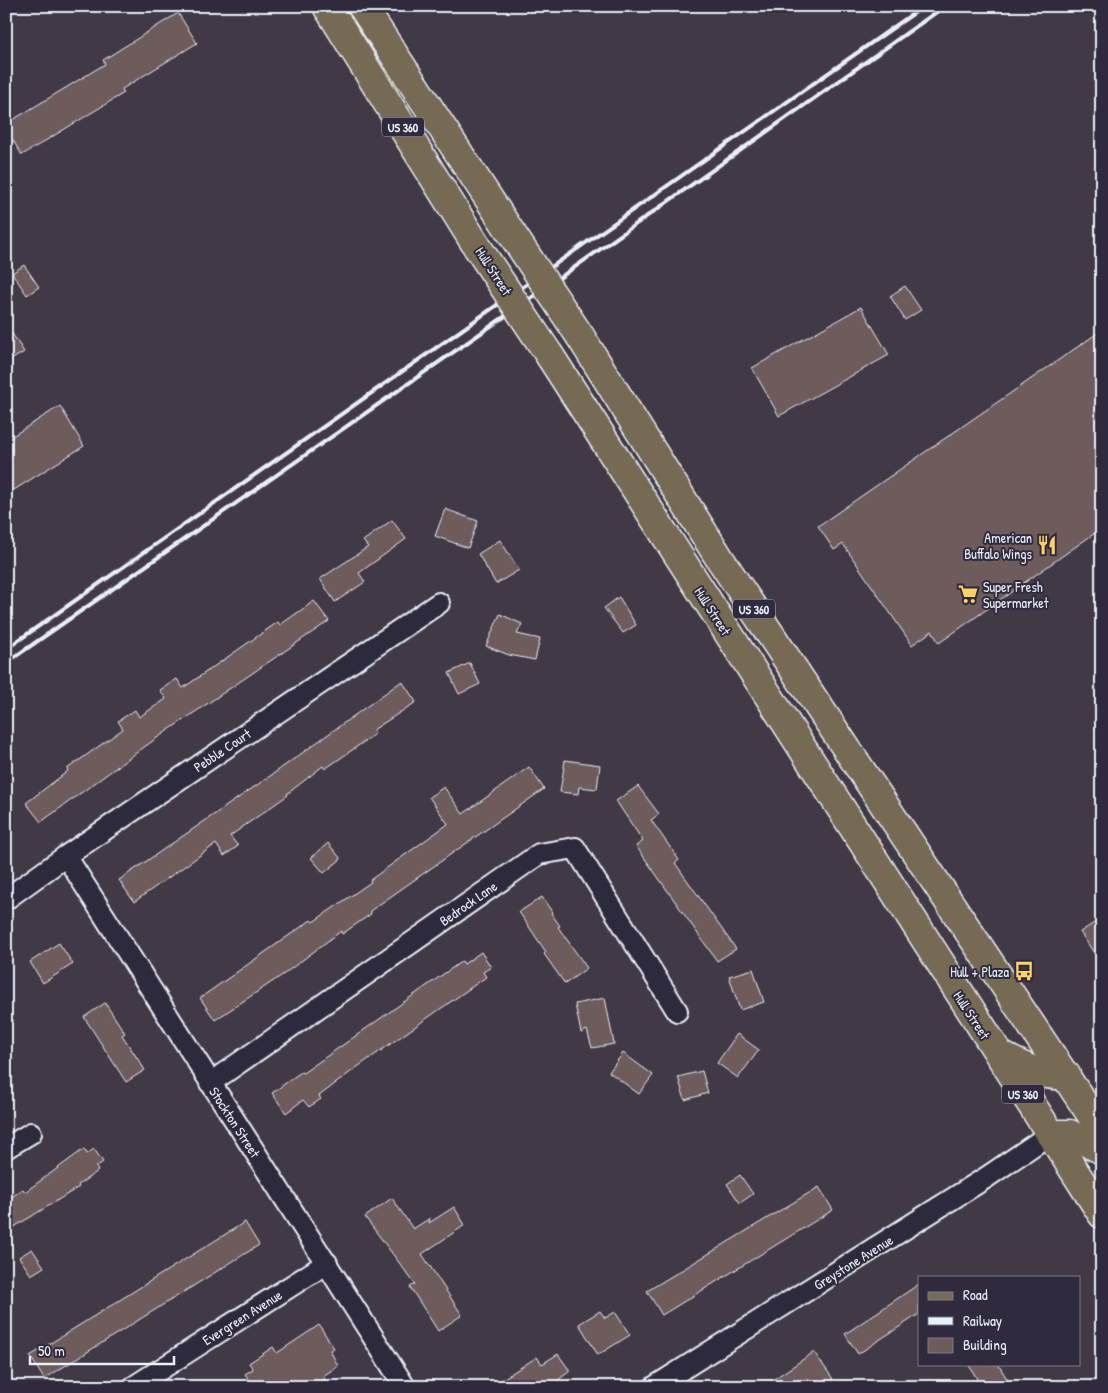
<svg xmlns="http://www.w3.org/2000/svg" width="1108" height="1393" viewBox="0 0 1108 1393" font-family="'Patrick Hand',sans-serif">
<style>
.building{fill:#6e5c5b;stroke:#e8f1f8}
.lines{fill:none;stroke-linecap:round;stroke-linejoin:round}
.street-casing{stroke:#e8f1f8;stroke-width:24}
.primary-casing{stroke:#e8f1f8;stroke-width:31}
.street{stroke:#2f2a3d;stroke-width:20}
.primary{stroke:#766a55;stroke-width:28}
.rail{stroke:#e8f1f8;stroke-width:4}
.primary-bridge-casing{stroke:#e8f1f8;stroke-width:31;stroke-linecap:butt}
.primary-bridge{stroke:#766a55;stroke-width:28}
.labels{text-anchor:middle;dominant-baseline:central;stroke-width:4;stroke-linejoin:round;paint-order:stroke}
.shield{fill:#2f2a3d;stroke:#b0b5c0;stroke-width:1}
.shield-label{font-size:12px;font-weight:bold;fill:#e8f1f8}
.street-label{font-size:14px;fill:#e8f1f8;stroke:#2f2a3d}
.poi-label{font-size:14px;fill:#e8f1f8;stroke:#2f2a3d;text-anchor:end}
</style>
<rect width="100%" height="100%" fill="#423946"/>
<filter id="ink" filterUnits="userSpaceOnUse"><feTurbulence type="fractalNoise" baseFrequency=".02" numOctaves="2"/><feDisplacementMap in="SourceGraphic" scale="10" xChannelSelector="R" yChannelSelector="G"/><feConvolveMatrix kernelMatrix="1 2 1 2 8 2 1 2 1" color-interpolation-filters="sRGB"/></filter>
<g filter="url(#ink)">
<!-- building -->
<g class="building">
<path d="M178 13 197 43 122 89 124 93 22 155 6 129V124L105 64 103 60Z"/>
<path d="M24 265 39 287 27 295 12 273Z"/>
<path d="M905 286 921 310 905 320 890 296Z"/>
<path d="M861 307 889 355 779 416 752 368Z"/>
<path d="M6 324 24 352 6 363Z"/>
<path d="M1102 330V528L939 643 932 631 912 645 843 544 834 550 818 526Z"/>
<path d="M60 406 84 446 6 495V440Z"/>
<path d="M445 509 478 521 468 548 435 536Z"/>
<path d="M392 520 406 539 359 573 365 582 335 602 320 579 368 547 363 541Z"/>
<path d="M500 540 519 570 496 584 478 554Z"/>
<path d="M619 597 636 625 623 633 604 608Z"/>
<path d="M314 601 329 621 154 740 41 822 26 803 68 771 67 769 123 729 118 721 135 710 139 717 166 699 160 690 177 679 183 688 278 622 280 625Z"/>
<path d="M500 614 522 624 517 634 540 639 535 660 509 655 486 646Z"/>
<path d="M470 663 480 684 459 694 449 673Z"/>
<path d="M402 681 416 702 373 730 375 734 325 769 323 766 287 794 288 795 230 836 238 846 224 856 216 844 134 902 119 880 273 774Z"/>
<path d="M565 760 600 765 597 789 579 787 578 794 560 792Z"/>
<path d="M529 767 544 789 370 911 371 914 342 934 341 931 284 974 215 1020 200 998 311 920 313 922 371 882 370 880 448 824 429 797 444 787 463 814Z"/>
<path d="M638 786 659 814 651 820 679 860 675 863 736 949 717 961 636 846 643 841 616 801Z"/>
<path d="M328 843 341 859 324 873 311 858Z"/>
<path d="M542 897 552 912 551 913 560 926 558 927 587 968 565 984 544 954 546 952 519 912Z"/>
<path d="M1102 918V965L1080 932Z"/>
<path d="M59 943 73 964 43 983 30 962Z"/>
<path d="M481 952 491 967 483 972 486 977 356 1068 319 1096 321 1099 309 1107 303 1100 286 1113 272 1093 301 1072 303 1073 462 961 464 964Z"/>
<path d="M753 969 764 1002 740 1010 729 976Z"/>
<path d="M605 998 614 1044 592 1048 587 1030 581 1033 575 1004Z"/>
<path d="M105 1003 125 1033 122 1035 145 1070 126 1082 84 1017Z"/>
<path d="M737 1034 759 1050 738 1078 717 1063Z"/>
<path d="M623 1053 653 1075 639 1094 609 1072Z"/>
<path d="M702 1071 708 1093 685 1100 678 1077Z"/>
<path d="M84 1149 87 1154 94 1149 103 1162 96 1167 98 1171 78 1185 79 1187 6 1232V1201L23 1189 25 1192Z"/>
<path d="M740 1175 753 1194 740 1203 727 1184Z"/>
<path d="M819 1187 833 1210 662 1315 647 1291Z"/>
<path d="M392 1198 413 1229 430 1218 429 1223 454 1207 465 1225 422 1254 462 1315 438 1331 410 1287 415 1284 365 1217Z"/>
<path d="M245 1222 259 1245 44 1379 30 1356Z"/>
<path d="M32 1249 44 1267 31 1275 19 1257Z"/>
<path d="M919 1284V1314L858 1354 845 1334Z"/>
<path d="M600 1311 605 1318 615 1312 630 1335 598 1355 579 1324Z"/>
<path d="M319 1325 334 1348 330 1350 338 1366 323 1376 329 1387H254L245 1374 253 1369 249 1363 273 1347 277 1353Z"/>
<path d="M814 1352 833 1379 822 1387H762Z"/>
<path d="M558 1354 570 1371 549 1387H490L537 1357 542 1364Z"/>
<path d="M968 1364H998L1012 1387H982Z"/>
</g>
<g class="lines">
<defs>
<g id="street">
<path d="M66 856 405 1387"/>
<path d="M6 899 66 856 439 603"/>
<path d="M210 1083 539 854 575 848 677 1011"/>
<path d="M6 1148 31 1133"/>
<path d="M133 1387 327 1263"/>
<path d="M654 1387 987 1177 1050 1134"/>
</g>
<g id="primary">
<path d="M327 6 478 248"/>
<path d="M362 6 508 228"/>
<path d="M580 336 720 559 1102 1131"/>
<path d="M550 356 1102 1214"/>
<path d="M999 1054C1021 1066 1041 1077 1066 1075"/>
<path d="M1050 1134H1070L1102 1150"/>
</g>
</defs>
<!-- street casing -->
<use href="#street" class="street-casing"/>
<!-- primary casing -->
<use href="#primary" class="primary-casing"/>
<!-- street -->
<use href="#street" class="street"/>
<!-- primary -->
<use href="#primary" class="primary"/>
<!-- rail -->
<g class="rail">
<path d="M6 649 924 6"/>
<path d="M6 663 514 310 945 6"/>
</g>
<defs>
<g id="primary-bridge">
<path d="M508 228 580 336"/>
<path d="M478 248 550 356"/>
</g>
</defs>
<!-- primary-bridge casing -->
<use href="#primary-bridge" class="primary-bridge-casing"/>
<!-- primary-bridge -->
<use href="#primary-bridge" class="primary-bridge"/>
</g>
</g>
<!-- icons -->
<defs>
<symbol id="restaurant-bare" viewBox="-9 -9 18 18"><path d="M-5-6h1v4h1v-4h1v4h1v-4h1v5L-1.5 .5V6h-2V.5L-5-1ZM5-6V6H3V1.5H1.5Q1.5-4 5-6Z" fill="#ffd166" stroke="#2f2a3d" stroke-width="2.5" paint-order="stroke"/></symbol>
<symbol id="supermarket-bare" viewBox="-9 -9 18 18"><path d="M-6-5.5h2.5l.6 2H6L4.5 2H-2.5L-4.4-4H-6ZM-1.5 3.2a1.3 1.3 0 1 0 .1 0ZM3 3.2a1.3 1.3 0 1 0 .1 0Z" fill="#ffd166" stroke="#2f2a3d" stroke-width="2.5" paint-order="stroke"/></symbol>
<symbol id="bus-bare" viewBox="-9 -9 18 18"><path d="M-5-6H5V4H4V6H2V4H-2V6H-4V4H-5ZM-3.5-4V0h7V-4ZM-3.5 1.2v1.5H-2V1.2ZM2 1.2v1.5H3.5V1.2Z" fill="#ffd166" stroke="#2f2a3d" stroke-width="2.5" paint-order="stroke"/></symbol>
</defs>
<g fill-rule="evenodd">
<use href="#restaurant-bare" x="1033" y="531" width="28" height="28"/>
<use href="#supermarket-bare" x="954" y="580" width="28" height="28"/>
<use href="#bus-bare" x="1010" y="957" width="28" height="28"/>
</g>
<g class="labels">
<!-- shield labels -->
<g class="shield">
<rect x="382" y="117.5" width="42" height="19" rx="4"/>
<rect x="733" y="599.5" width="42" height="19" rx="4"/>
<rect x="1002" y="1084.5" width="42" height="19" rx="4"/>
</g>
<g class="shield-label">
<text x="403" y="127">US 360</text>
<text x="754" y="609">US 360</text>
<text x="1023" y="1094">US 360</text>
</g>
<!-- street labels -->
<g class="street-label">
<text transform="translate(494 271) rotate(57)">Hull Street</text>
<text transform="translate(713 611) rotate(57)">Hull Street</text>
<text transform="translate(222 750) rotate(-34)">Pebble Court</text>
<text transform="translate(468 903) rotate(-35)">Bedrock Lane</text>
<text transform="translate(972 1015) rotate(57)">Hull Street</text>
<text transform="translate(235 1122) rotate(57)">Stockton Street</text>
<text transform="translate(853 1262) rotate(-32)">Greystone Avenue</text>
<text transform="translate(242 1317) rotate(-32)">Evergreen Avenue</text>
</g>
<!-- poi labels -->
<g class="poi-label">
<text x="1032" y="537">American<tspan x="1032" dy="16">Buffalo Wings</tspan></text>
<text x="983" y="586" text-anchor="start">Super Fresh<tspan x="983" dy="16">Supermarket</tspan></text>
<text x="1009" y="971">Hull + Plaza</text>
</g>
</g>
<!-- margin -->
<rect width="1108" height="1393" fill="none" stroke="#2f2a3d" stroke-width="25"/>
<rect x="12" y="12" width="1083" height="1368" fill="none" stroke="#e8f1f8" stroke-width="2" filter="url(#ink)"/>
<!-- legend -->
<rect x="918" y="1276" width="162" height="90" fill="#2f2a3d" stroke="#797a88"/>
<rect x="928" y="1292" width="25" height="8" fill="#766a55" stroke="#797a88"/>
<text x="963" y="1300" font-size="15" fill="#e8f1f8">Road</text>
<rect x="928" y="1317" width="25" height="8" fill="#e8f1f8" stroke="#797a88"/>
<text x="963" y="1326" font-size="15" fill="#e8f1f8">Railway</text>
<rect x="928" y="1338" width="25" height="15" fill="#6e5c5b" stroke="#797a88"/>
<text x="963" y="1350" font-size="15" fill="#e8f1f8">Building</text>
<!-- scale -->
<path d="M30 1356v8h144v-8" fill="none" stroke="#e8f1f8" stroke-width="2.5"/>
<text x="38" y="1356" font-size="15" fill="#e8f1f8" stroke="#2f2a3d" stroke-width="4" paint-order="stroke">50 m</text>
</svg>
